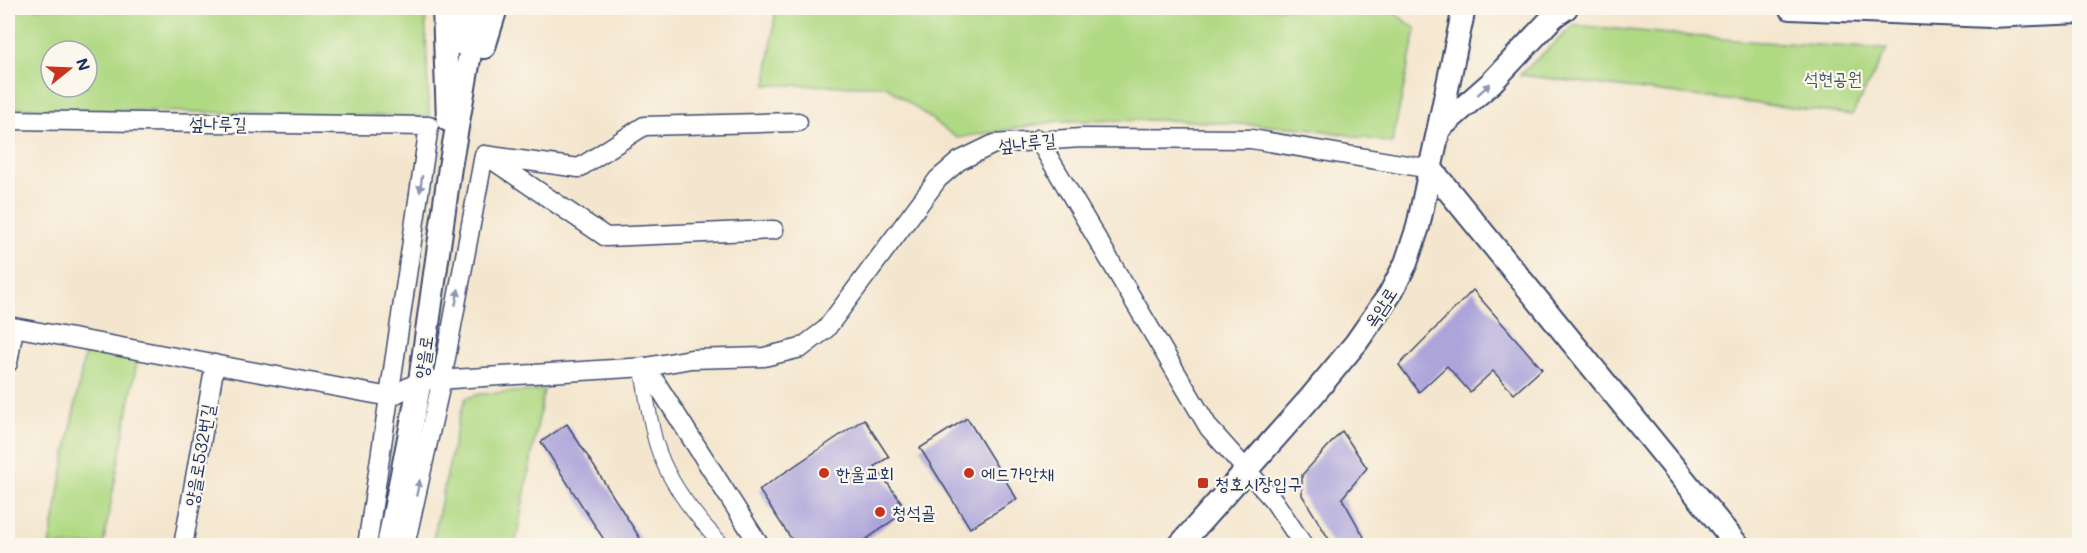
<svg xmlns="http://www.w3.org/2000/svg" width="2087" height="553" viewBox="0 0 2087 553" font-family="Mali,'Poor Story',sans-serif">
<style>
.green{fill:#b0d983;stroke:#668470;stroke-width:1.5;fill-rule:evenodd}
.building{fill:#ada5da}
.lines{fill:none;stroke-linecap:round;stroke-linejoin:round}
.pedestrian-casing{stroke:#3c4a6f;stroke-width:16}
.minor-casing{stroke:#3c4a6f;stroke-width:21}
.tertiary-casing{stroke:#3c4a6f;stroke-width:26}
.pedestrian{stroke:#fff;stroke-width:14}
.minor{stroke:#fff;stroke-width:18}
.tertiary{stroke:#fff;stroke-width:22}
.oneway{fill:#8d97ae}
.poi-dot{fill:#c8321e;stroke:#fbf7ec;stroke-width:2}
.labels{text-anchor:middle;dominant-baseline:central;stroke-width:4.5;stroke-linejoin:round;paint-order:stroke}
.park-label{font-size:18px;fill:#405a67;stroke:#fbf7ec}
.street-label{font-size:18px;fill:#1b2f5e;stroke:#fbf7ec}
.poi-label{font-size:18px;fill:#1b2f5e;stroke:#fbf7ec;text-anchor:start}
</style>
<rect width="100%" height="100%" fill="#fbf7ec"/>
<filter id="ink" filterUnits="userSpaceOnUse"><feTurbulence type="fractalNoise" baseFrequency=".0167" numOctaves="2"/><feDisplacementMap in="SourceGraphic" scale="12" xChannelSelector="R" yChannelSelector="G"/><feConvolveMatrix kernelMatrix="1 2 1 2 8 2 1 2 1" color-interpolation-filters="sRGB"/></filter>
<filter id="wash" filterUnits="userSpaceOnUse"><feTurbulence type="fractalNoise" baseFrequency=".008" numOctaves="4" result="noise"/><feDisplacementMap in="SourceGraphic" scale="24" xChannelSelector="R" yChannelSelector="G"/><feGaussianBlur stdDeviation="1.35" result="paint"/><feColorMatrix in="noise" values="0 0 0 0 0 0 0 0 0 0 0 0 0 0 0 0 0 1.4 0 .05"/><feComposite in="paint" operator="in"/></filter>
<g filter="url(#wash)">
<rect width="100%" height="100%" fill="#f4e6ce"/>
<!-- green -->
<g class="green">
<path d="M8 8H425L429 117 8 108ZM51 51H87V87H51Z"/>
<path d="M776 8H1388L1416 29 1392 143 1308 128 1173 120 1059 121 957 138 886 86 766 85Z"/>
<path d="M1574 25 1746 41 1887 49 1852 115 1520 75Z"/>
<path d="M87 341 139 351 103 545 49 546Z"/>
<path d="M544 390 515 545H432L459 418 466 398 480 394Z"/>
</g>
<g id="blocks">
<!-- building -->
<g class="building">
<path d="M1473 290 1542 369 1514 394 1493 371 1470 392 1447 366 1419 392 1399 365Z"/>
<path d="M967 418 1017 499 970 528 920 448Z"/>
<path d="M864 419 889 457 875 466 907 510 857 546H796L759 490Z"/>
<path d="M567 424 645 546H608L541 442Z"/>
<path d="M1342 431 1367 468 1342 498 1364 537 1351 546H1333L1302 495V475Z"/>
</g>
</g>
</g>
<g filter="url(#ink)">
<use href="#blocks" fill-opacity="0" stroke="#3c4a6f" stroke-width="1.5"/>
<g class="lines">
<defs>
<path id="pedestrian" d="M641 366C646 391 649 418 656 443 668 483 695 517 724 546"/>
<g id="minor">
<path d="M8 120 429 126 367 546"/>
<path d="M1038 139 1209 428 1274 501 1304 546"/>
<path d="M484 155 579 168 644 126 798 122"/>
<path d="M488 157 606 237 774 230"/>
<path d="M8 326 390 397 420 381 646 367 691 359 764 357 801 348 826 329 938 179 959 161 994 144 1081 138 1251 139 1431 169"/>
<path d="M8 363 14 328"/>
<path d="M646 367 760 546"/>
<path d="M183 546 215 364"/>
<path d="M405 546 442 379 484 155"/>
</g>
<g id="tertiary">
<path d="M444 8 448 120"/>
<path d="M1790 8 1990 16 2080 12"/>
<path d="M459 43 462 8"/>
<path d="M484 47 496 8"/>
<path d="M1440 128 1492 82 1554 16 1566 8"/>
<path d="M1431 169 1738 546"/>
<path d="M388 546 420 381 450 167 478 8"/>
<path d="M1179 546 1312 396 1356 343 1390 294 1406 263 1418 227 1464 8"/>
</g>
</defs>
<!-- pedestrian casing -->
<use href="#pedestrian" class="pedestrian-casing"/>
<!-- minor casing -->
<use href="#minor" class="minor-casing"/>
<!-- tertiary casing -->
<use href="#tertiary" class="tertiary-casing"/>
<!-- pedestrian -->
<use href="#pedestrian" class="pedestrian"/>
<!-- minor -->
<use href="#minor" class="minor"/>
<!-- tertiary -->
<use href="#tertiary" class="tertiary"/>
</g>
<!-- one-way arrows -->
<defs><path id="oneway-solid" d="M-6-.8H1V-3.2L6.5 0L1 3.2V.8H-6Z" transform="scale(1.5)"/></defs>
<g class="oneway">
<use href="#oneway-solid" transform="translate(1484 89) rotate(-42)"/>
<use href="#oneway-solid" transform="translate(421 184) rotate(98)"/>
<use href="#oneway-solid" transform="translate(457 297) rotate(-79)"/>
<use href="#oneway-solid" transform="translate(418 488) rotate(-78)"/>
</g>
</g>
<!-- markers -->
<g class="poi-dot">
<circle cx="824" cy="473" r="6"/>
<circle cx="969" cy="473" r="6"/>
<rect x="1197" y="477" width="12" height="12" rx="3"/>
<circle cx="880" cy="512" r="6"/>
</g>
<g class="labels">
<!-- park labels -->
<g class="park-label">
<text x="1833" y="78">석현공원</text>
</g>
<!-- street labels -->
<g class="street-label">
<text transform="translate(218 123) rotate(1)">섶나루길</text>
<text transform="translate(1027 142) rotate(-6)">섶나루길</text>
<text transform="translate(1380 307) rotate(-57)">옥암로</text>
<text transform="translate(423 357) rotate(-82)">양을로</text>
<text transform="translate(199 455) rotate(-80)">양을로532번길</text>
</g>
<!-- poi labels -->
<g class="poi-label">
<text x="836" y="473">한울교회</text>
<text x="981" y="473">에드가안채</text>
<text x="1215" y="483">청호시장입구</text>
<text x="892" y="512">청석골</text>
</g>
</g>
<!-- margin -->
<rect width="2087" height="553" fill="none" stroke="#fbf7ec" stroke-width="30"/>
<!-- north arrow -->
<g transform="translate(69 69) rotate(72)"><circle r="28" fill="#fbf7ec" stroke="#a1a7b3" stroke-width="1.5"/>
<path d="M0-4.5L10 22L0 15L-10 22Z" fill="#c8321e"/>
<text y="-9" font-size="16" font-weight="bold" text-anchor="middle" fill="#1b2f5e">N</text>
</g>
</svg>
